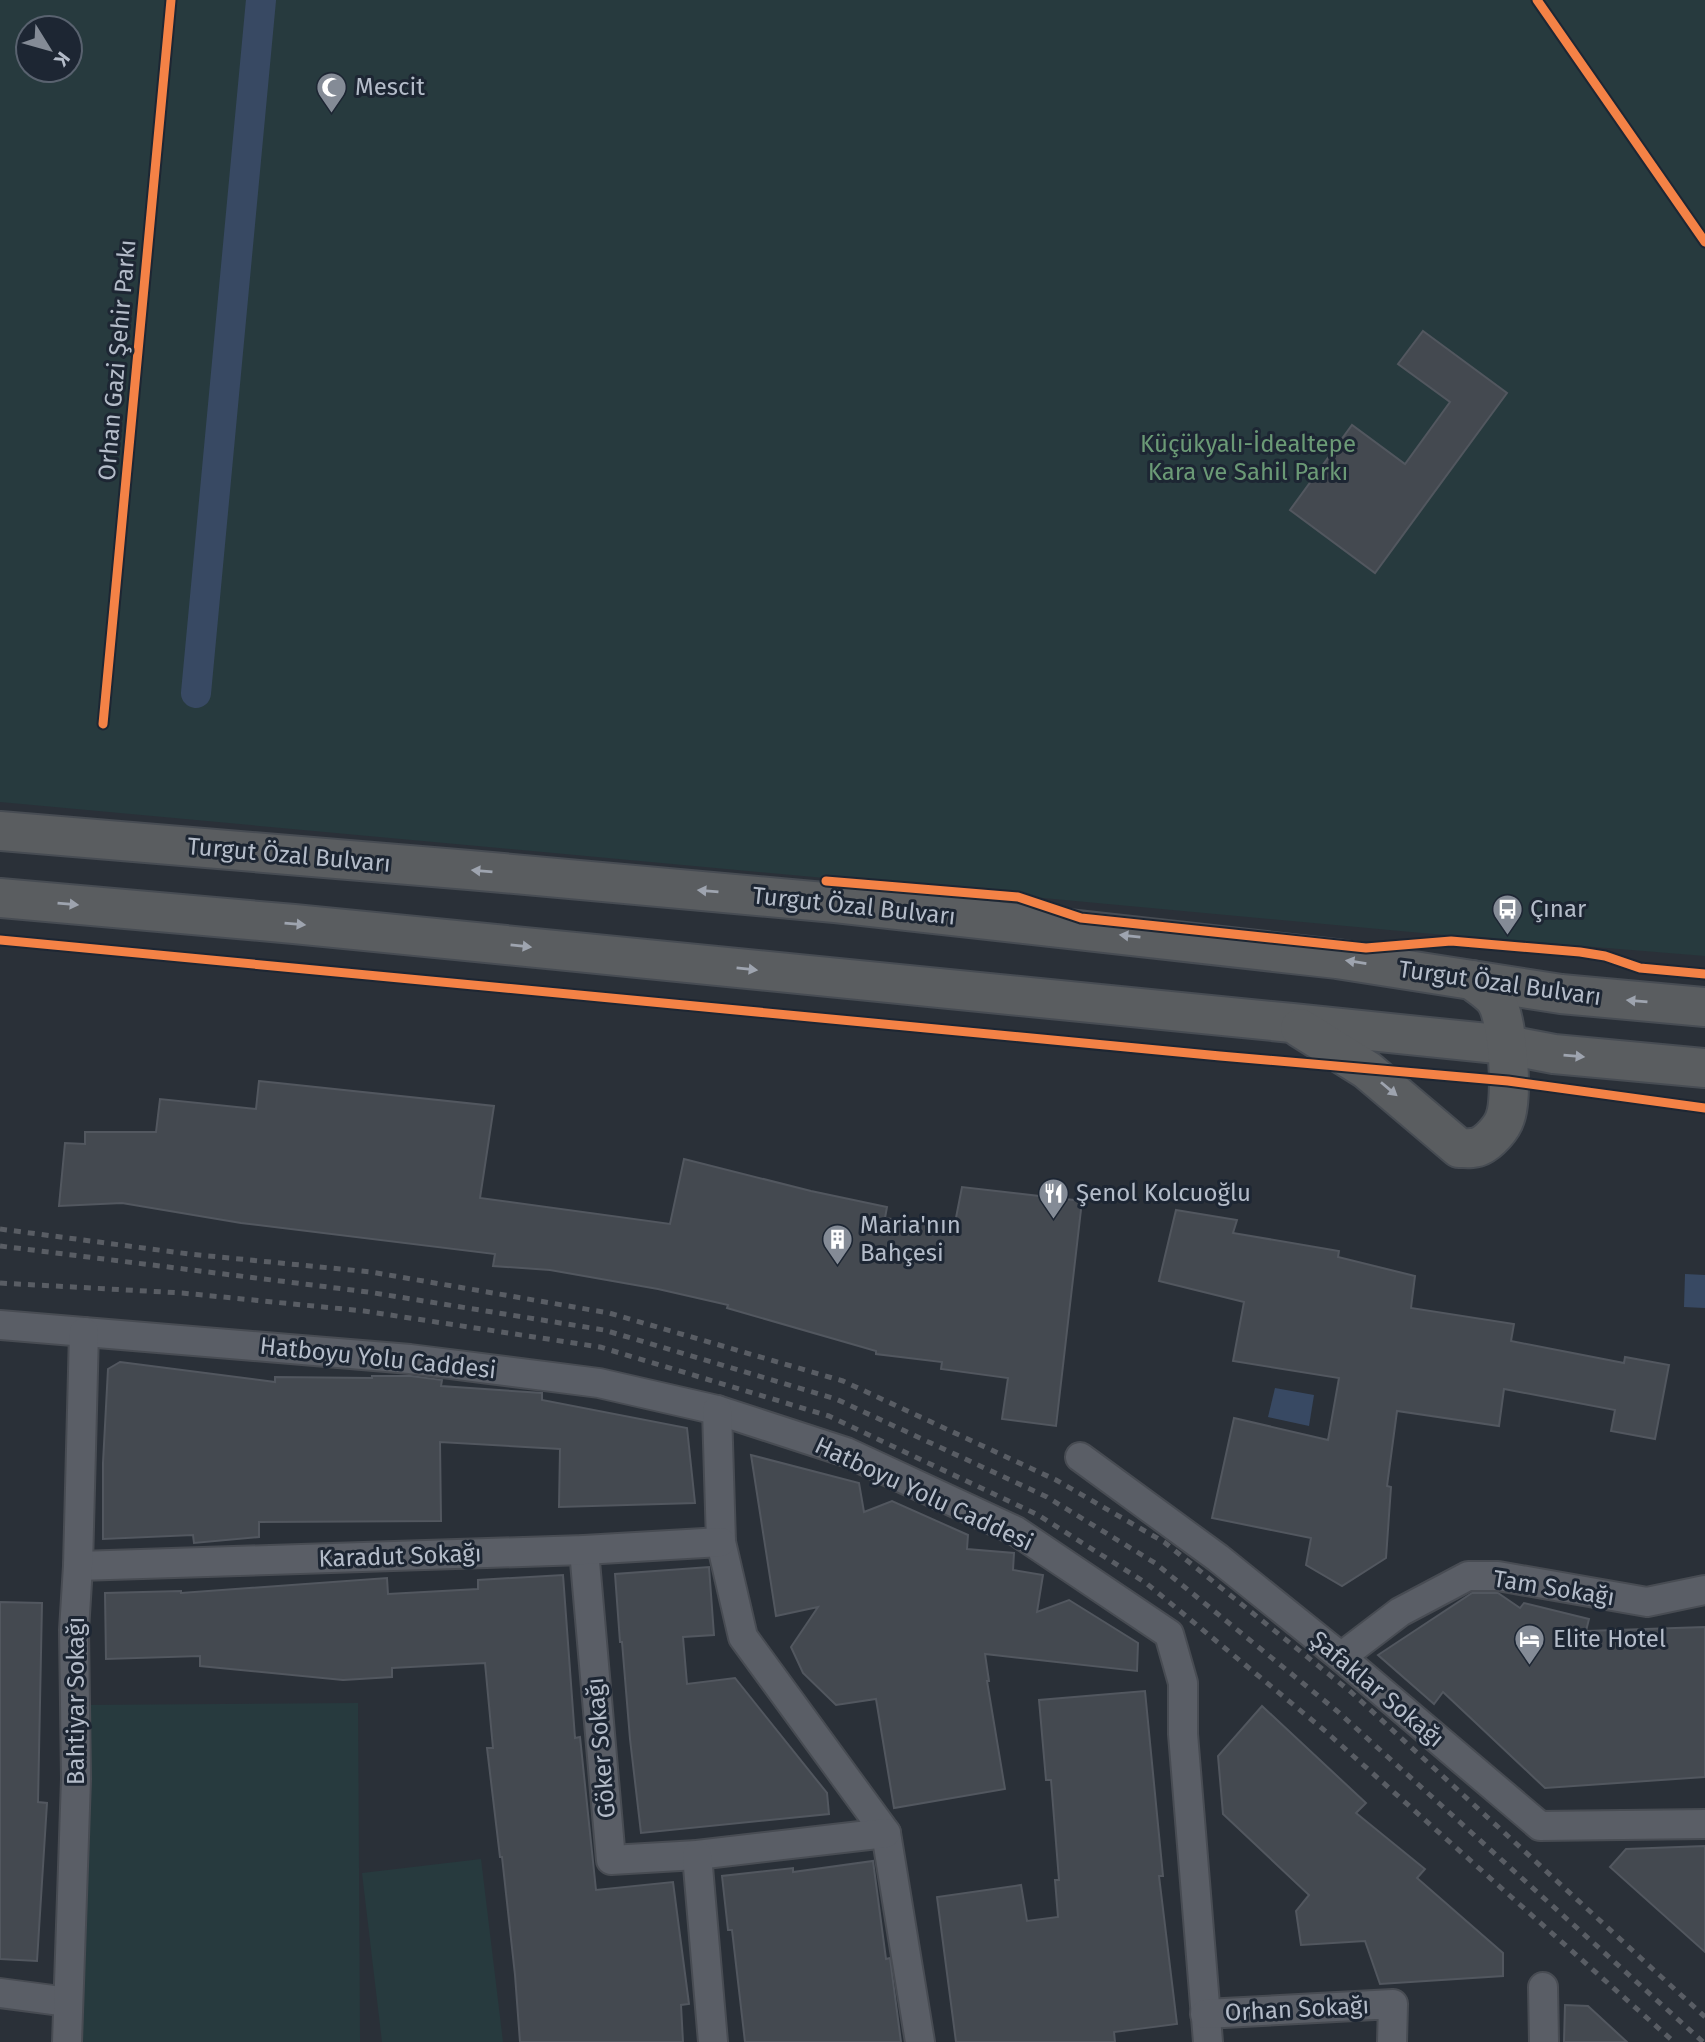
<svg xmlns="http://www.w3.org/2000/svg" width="1705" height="2042" viewBox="0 0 1705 2042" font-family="'Fira Sans',sans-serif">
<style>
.green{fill:#273a3e;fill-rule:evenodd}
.water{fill:#384963}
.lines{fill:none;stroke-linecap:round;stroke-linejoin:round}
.canal{stroke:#384963;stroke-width:30}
.building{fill:#444950;stroke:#52575f;stroke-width:2}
.minor-casing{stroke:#484c53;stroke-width:32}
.highway-casing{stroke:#474c53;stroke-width:42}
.minor{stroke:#5a5e66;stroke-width:28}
.highway{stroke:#5a5d60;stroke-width:38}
.rail{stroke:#595d64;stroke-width:5;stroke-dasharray:7 7;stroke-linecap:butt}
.cycleway-casing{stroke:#1d2633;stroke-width:13}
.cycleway{stroke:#f48246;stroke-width:9}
.oneway{fill:#9ea4af}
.labels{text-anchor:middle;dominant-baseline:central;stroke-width:6;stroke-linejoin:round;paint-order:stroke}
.poi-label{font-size:24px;fill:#b4bcc9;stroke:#1d2633;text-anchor:start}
.street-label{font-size:24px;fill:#b4bcc9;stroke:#1d2633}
.park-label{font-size:24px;fill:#6b9a76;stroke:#1d2633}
</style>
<rect width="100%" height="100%" fill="#2a3038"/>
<!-- green -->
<g class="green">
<path d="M0 0H1705V956L1422 933 0 802ZM28 28H70V70H28Z"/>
<path d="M358 1703 360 2042H82L80 1705Z"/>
<path d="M481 1859 503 2042H382L362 1873Z"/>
</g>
<!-- water -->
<g class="water">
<path d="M1685 1274 1705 1275V1308L1684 1307Z"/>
<path d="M1275 1388 1314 1395 1309 1426 1268 1417Z"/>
</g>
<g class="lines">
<!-- canal -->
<path class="canal" d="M196 693 261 0"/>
</g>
<!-- building -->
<g class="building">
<path d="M1423 331 1507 393 1375 573 1290 510 1352 425 1405 464 1450 402 1398 364Z"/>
<path d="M259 1081 494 1106 480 1198 670 1224 684 1159 811 1191 887 1207 885 1218 954 1228 962 1187 1082 1201 1056 1426 1002 1419 1008 1378 941 1369 942 1362 876 1354V1351L727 1308 728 1305 658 1289 550 1270 493 1266 495 1254 241 1223 122 1203 59 1206 65 1143 85 1144V1132H156L160 1099 256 1109Z"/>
<path d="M1176 1210 1237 1220 1233 1233 1339 1251 1338 1257 1415 1276 1411 1308 1514 1324 1511 1341 1624 1363 1625 1357 1669 1365 1655 1439 1611 1431 1615 1410 1504 1389 1499 1426 1397 1411 1387 1486 1391 1487 1386 1558 1342 1586 1306 1565 1311 1538 1212 1518 1234 1418 1328 1440 1339 1378 1233 1361 1244 1302 1159 1281Z"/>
<path d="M120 1362 275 1382V1377L372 1378V1376H411L442 1380 441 1386 542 1393V1400L687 1428 695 1503 559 1507 560 1449 440 1442 441 1521 259 1522V1537L194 1543 193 1535 103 1539V1463L108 1369Z"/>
<path d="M751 1455 859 1483 864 1512 892 1501 968 1535 967 1549 1014 1553 1013 1570 1043 1575 1037 1612 1069 1600 1138 1643 1137 1671 985 1654 989 1681H987L1005 1789 894 1808 876 1699 836 1705 803 1673 791 1647 818 1607 776 1616Z"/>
<path d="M709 1567 714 1635 683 1637 687 1684 735 1678 827 1793 829 1814 641 1833 630 1739 622 1642H620L615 1574Z"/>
<path d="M563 1575 575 1738 580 1737 596 1890 673 1882 689 2004 681 2005 683 2042H520L515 1975 502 1857H500L487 1748H493L485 1663 392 1668V1677L343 1680 200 1666V1656L106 1659 105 1593 181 1591V1593L387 1578 388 1594 478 1589V1580Z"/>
<path d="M1472 1593H1498L1520 1608 1524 1603 1589 1619 1586 1631 1705 1627V1777L1545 1788 1443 1692 1434 1704 1378 1655Z"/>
<path d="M0 1602 42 1603 38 1802 47 1803 37 1961 0 1959Z"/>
<path d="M1145 1691 1163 1876H1159L1177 2024 1114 2032 1115 2042H956L937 1897 1021 1885 1027 1921 1058 1917 1055 1880H1059L1051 1780H1046L1039 1700Z"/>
<path d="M1262 1706 1366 1803 1356 1813 1425 1869 1417 1878 1503 1953V1976L1380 1984 1365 1941 1301 1945 1296 1911 1309 1895 1223 1814 1218 1756Z"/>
<path d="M1705 1846V1952L1610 1867 1626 1849Z"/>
<path d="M873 1861 886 1959 890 1958 901 2042H745L732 1930H728L722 1876 793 1868V1872Z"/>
<path d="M1565 2005 1588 2006 1627 2042H1564Z"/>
</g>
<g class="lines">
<defs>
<g id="minor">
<path d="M0 1325 410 1359 599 1383 717 1410 846 1452 1016 1531 1169 1634 1183 1683V1734L1208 2042"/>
<path d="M717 1410 721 1542 743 1637 886 1833 920 2042"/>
<path d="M1080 1457 1218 1558 1341 1657 1540 1826 1705 1824"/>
<path d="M584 1550 611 1860 697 1855 886 1833"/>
<path d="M78 1566 584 1550 721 1542"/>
<path d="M1341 1657 1400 1612 1468 1576H1498L1647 1602 1705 1590"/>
<path d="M697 1855 713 2042"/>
<path d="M1543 1987 1544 2042"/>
<path d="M0 1993 68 2002"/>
<path d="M1205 2014 1393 2004 1392 2042"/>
<path d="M67 2042 76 1779 74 1630 78 1566 84 1332"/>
</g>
<g id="highway">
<path d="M0 831 469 870 835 903 1337 959 1561 994 1705 1007"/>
<path d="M0 898 294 924 1292 1023 1507 1045 1554 1054 1705 1068"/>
<path d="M1300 1028 1367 1070 1459 1148C1465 1148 1475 1149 1480 1146 1489 1142 1502 1128 1505 1118 1513 1097 1508 1020 1496 1001 1491 993 1479 986 1472 980"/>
</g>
</defs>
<!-- minor casing -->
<use href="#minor" class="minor-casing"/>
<!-- highway casing -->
<use href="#highway" class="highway-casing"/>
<!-- minor -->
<use href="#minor" class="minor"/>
<!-- highway -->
<use href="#highway" class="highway"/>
<!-- rail -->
<g class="rail">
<path d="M0 1229 189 1254 371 1272 609 1313 843 1381 1056 1480 1164 1542 1351 1692 1705 2017"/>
<path d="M0 1246 368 1292 604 1330 836 1399 1047 1497 1155 1563 1337 1711 1703 2042"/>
<path d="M0 1283 182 1293 364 1311 600 1347 829 1416 1038 1515 1146 1583 1324 1730 1674 2042"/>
</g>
<defs>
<g id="cycleway">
<path d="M1537 0 1705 242"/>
<path d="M103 724 171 0"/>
<path d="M826 881 1018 897 1081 918 1366 948 1451 941 1580 952 1605 956 1640 968 1705 974"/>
<path d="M0 940 1220 1056 1508 1081 1705 1108"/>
</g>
</defs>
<!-- cycleway casing -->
<use href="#cycleway" class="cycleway-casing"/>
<!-- cycleway -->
<use href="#cycleway" class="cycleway"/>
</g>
<!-- one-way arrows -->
<defs><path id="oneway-solid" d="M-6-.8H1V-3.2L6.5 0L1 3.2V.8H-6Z" transform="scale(1.75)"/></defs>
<g class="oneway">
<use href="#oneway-solid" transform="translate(482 871) rotate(-175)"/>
<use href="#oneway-solid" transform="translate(708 891) rotate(-175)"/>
<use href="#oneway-solid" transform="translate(68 904) rotate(5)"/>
<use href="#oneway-solid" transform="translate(295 924) rotate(5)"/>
<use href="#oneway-solid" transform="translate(1130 936) rotate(-174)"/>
<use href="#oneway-solid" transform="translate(521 946) rotate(6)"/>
<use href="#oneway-solid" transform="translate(1356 962) rotate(-171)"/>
<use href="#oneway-solid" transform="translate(747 969) rotate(6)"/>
<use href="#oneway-solid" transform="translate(1637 1001) rotate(-175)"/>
<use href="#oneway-solid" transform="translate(1574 1056) rotate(5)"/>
<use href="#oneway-solid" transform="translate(1389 1089) rotate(40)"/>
</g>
<!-- icons -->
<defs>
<symbol id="mosque-pin" viewBox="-11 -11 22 30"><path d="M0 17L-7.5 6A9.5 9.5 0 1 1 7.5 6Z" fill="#848b96" stroke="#1d2633"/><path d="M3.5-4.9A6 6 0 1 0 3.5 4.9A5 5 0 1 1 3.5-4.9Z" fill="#fff"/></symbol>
<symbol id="bus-pin" viewBox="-11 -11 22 30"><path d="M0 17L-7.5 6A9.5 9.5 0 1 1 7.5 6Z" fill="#848b96" stroke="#1d2633"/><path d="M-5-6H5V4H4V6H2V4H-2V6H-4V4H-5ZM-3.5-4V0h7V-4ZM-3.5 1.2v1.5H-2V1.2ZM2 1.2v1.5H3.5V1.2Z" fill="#fff"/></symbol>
<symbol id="restaurant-pin" viewBox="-11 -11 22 30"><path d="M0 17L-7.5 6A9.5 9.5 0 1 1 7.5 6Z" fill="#848b96" stroke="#1d2633"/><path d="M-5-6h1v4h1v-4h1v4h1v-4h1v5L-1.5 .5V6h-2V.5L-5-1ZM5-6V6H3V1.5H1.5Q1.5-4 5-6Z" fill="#fff"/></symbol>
<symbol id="building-pin" viewBox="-11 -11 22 30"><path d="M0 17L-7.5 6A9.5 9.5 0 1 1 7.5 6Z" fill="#848b96" stroke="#1d2633"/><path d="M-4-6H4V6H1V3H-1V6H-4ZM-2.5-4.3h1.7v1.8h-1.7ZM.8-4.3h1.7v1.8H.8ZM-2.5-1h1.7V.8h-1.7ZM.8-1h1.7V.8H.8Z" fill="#fff"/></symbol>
<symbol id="hotel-pin" viewBox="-11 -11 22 30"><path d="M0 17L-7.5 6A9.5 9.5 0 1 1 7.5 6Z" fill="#848b96" stroke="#1d2633"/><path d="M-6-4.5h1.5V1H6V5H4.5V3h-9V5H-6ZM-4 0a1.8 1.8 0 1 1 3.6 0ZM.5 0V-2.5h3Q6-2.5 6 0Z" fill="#fff"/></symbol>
</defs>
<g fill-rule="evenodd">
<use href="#mosque-pin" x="314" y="70" width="35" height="47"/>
<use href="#bus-pin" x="1490" y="892" width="35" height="47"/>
<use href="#restaurant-pin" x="1036" y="1176" width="35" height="47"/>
<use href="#building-pin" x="820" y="1222" width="35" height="47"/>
<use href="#hotel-pin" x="1512" y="1622" width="35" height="47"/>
</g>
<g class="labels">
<!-- poi labels -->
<g class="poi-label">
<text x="355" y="87">Mescit</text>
<text x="1530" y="909">Çınar</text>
<text x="1076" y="1193">Şenol Kolcuoğlu</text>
<text x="860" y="1225">Maria'nın<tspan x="860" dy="28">Bahçesi</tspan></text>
<text x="1553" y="1639">Elite Hotel</text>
</g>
<!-- street labels -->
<g class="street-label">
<text transform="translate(117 360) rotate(-85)">Orhan Gazi Şehir Parkı</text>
<text transform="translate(289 855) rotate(5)">Turgut Özal Bulvarı</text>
<text transform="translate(854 906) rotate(6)">Turgut Özal Bulvarı</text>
<text transform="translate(1500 983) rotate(8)">Turgut Özal Bulvarı</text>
<text transform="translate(378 1358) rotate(6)">Hatboyu Yolu Caddesi</text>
<text transform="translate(924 1494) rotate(25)">Hatboyu Yolu Caddesi</text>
<text transform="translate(400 1556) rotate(-2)">Karadut Sokağı</text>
<text transform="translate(1554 1588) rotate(9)">Tam Sokağı</text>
<text transform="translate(1377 1689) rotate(40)">Şafaklar Sokağı</text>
<text transform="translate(76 1701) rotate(-90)">Bahtiyar Sokağı</text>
<text transform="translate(601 1748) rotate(-95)">Göker Sokağı</text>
<text transform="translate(1297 2009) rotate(-3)">Orhan Sokağı</text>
</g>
<!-- park labels -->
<g class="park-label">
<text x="1248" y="444">Küçükyalı-İdealtepe<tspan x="1248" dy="28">Kara ve Sahil Parkı</tspan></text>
</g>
</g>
<!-- north arrow -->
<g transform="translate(49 49) rotate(127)"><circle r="33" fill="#1d2633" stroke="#59626f" stroke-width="2"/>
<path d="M0-5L12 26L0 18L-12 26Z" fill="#848b96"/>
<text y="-10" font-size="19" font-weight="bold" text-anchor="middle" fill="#b4bcc9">K</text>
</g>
</svg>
